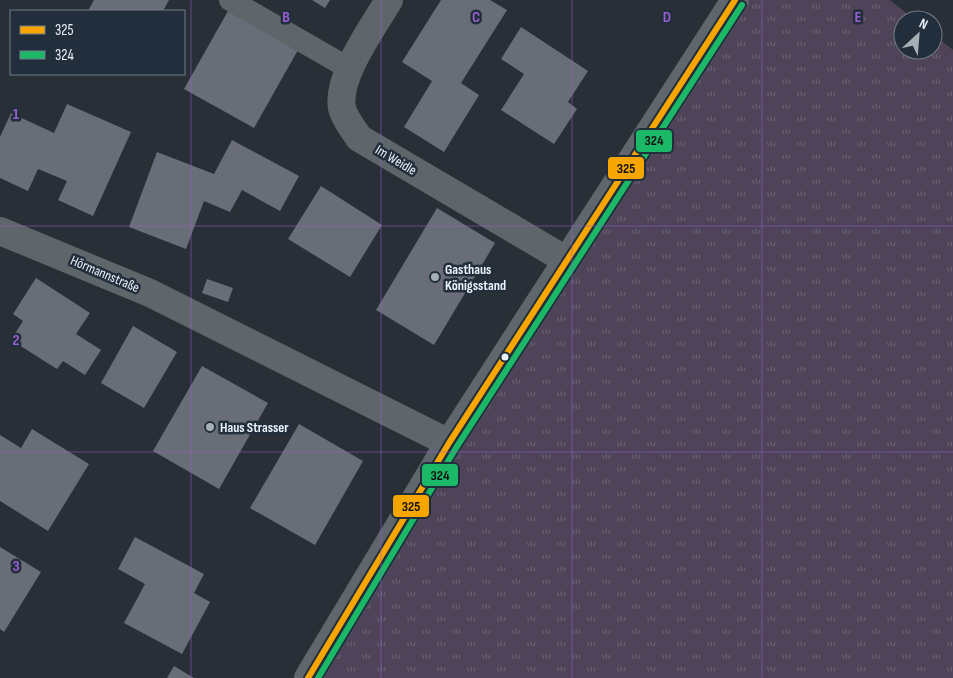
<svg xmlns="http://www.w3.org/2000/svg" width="953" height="678" viewBox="0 0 953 678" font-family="'Sofia Sans Condensed',sans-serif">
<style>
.grass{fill:url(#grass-tufts)}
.building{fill:#696d77}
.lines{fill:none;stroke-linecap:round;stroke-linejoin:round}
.lane{stroke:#5f666a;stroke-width:22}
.street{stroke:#5f666a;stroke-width:28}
.primary{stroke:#5f676d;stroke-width:28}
.bus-1-casing{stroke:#222e3c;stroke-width:10}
.bus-2-casing{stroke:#222e3c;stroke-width:10}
.bus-1{stroke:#f7a600;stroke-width:6}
.bus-2{stroke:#1ab867;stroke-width:6}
.grid{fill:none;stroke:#975ece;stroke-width:1;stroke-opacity:0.55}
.poi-dot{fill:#a6aeb6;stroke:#222e3c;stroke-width:2}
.bus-dot{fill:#eaf2fb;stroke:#222e3c;stroke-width:2}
.labels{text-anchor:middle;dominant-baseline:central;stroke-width:5;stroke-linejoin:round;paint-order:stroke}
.street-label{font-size:14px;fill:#eaf2fb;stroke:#222e3c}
.poi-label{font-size:14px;font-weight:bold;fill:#eaf2fb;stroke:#222e3c;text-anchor:start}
.grid-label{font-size:16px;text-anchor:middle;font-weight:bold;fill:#975ece;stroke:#222e3c;stroke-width:5;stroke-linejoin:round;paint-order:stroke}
.line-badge{stroke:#222e3c;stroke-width:2}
.pale-badge-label{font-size:14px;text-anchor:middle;font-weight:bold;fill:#111}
</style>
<defs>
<pattern id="grass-tufts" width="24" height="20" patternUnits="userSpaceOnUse" patternTransform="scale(1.25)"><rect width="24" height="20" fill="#4f4359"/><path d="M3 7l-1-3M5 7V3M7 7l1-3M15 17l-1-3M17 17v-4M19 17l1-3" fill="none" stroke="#685f72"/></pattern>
</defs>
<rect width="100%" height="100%" fill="#282f36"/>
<!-- grass -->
<path class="grass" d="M735 0H890L915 20H903V50H933V34L953 50V678H308Z"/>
<!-- building -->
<g class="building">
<path d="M94 0H169L163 11H88Z"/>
<path d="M312 0H330L325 8Z"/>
<path d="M441 0H490L507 10 461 83 479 95 444 152 404 127 432 81 402 62Z"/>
<path d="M228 11 298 50 254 128 184 89Z"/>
<path d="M521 27 588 71 568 102 577 109 554 144 501 110 524 74 501 59Z"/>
<path d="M67 104 131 132 93 216 58 200 67 181 38 169 28 191 0 178V137L11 113 54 133Z"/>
<path d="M232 140 299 176 280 211 242 190 230 212 204 201 186 249 129 227 157 152 214 174Z"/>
<path d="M321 186 382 225 350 277 288 239Z"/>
<path d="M437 208 495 243 434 345 376 310Z"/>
<path d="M36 278 90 313 76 334 101 350 85 375 63 361 57 369 11 340 23 321 13 314Z"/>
<path d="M207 279 233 288 228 302 202 293Z"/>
<path d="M133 326 177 352 144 408 101 383Z"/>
<path d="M202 366 268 403 219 489 153 451Z"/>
<path d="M299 424 363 461 315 545 250 508Z"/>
<path d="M32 429 89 464 48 531 0 501V435L21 448Z"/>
<path d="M135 537 204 574 194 593 210 602 182 654 124 623 145 584 118 569Z"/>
<path d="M0 547 41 572 4 632 0 629Z"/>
<path d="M174 666 194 678H167Z"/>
</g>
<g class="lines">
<!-- lane -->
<path class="lane" d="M230 0 350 69"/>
<!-- street -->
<g class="street">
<path d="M389 0C374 26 336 77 342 108 344 118 354 130 359 138L566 260"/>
<path d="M0 231 150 293 449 443"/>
</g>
<!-- primary -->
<path class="primary" d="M308 678 449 443 735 0"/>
<defs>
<path id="bus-1" d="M308 678 449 443 735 0"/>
<path id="bus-2" d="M318 678 456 448 742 5"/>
</defs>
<!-- bus-1 casing -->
<use href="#bus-1" class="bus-1-casing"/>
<!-- bus-2 casing -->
<use href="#bus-2" class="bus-2-casing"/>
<!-- bus-1 -->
<use href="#bus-1" class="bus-1"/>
<!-- bus-2 -->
<use href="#bus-2" class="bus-2"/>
</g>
<!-- grid -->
<path class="grid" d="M191 0V678M381 0V678M572 0V678M762 0V678M0 226H953M0 452H953"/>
<!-- markers -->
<g class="poi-dot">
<circle cx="435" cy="277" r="5"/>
<circle cx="210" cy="427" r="5"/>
</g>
<circle class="bus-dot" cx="505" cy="357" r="4.5"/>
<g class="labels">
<!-- street labels -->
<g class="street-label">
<text transform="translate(396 160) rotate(31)">Im Weidle</text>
<text transform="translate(105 274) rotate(23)">Hörmannstraße</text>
</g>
<!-- poi labels -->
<g class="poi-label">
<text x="445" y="269">Gasthaus<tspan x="445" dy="16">Königsstand</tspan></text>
<text x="220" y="427">Haus Strasser</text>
</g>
</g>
<g class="grid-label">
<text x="286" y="22">B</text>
<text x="476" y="22">C</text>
<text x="667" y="22">D</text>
<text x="858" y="22">E</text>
<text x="16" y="119">1</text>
<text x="16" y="345">2</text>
<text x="16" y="571">3</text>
</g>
<g class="line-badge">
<rect x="635" y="129" width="38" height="24" rx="5" fill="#1ab867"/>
<rect x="607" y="156" width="38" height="24" rx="5" fill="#f7a600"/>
<rect x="421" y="463" width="38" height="24" rx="5" fill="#1ab867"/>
<rect x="392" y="494" width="38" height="24" rx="5" fill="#f7a600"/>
</g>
<g class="pale-badge-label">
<text x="654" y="145">324</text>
<text x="626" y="173">325</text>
<text x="440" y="480">324</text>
<text x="411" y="511">325</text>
</g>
<!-- legend -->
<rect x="10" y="10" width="175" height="65" fill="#222e3c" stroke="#727c88"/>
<rect x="20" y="26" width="25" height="8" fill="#f7a600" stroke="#727c88"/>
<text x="55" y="35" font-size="15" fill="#eaf2fb">325</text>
<rect x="20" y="51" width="25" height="8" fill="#1ab867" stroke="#727c88"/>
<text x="55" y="60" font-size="15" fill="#eaf2fb">324</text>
<!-- north arrow -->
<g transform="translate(918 35) rotate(26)"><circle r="24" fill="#222e3c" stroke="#727c88"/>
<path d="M0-4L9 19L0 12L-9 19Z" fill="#a6aeb6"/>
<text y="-8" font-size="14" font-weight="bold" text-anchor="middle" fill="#eaf2fb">N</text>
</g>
</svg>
